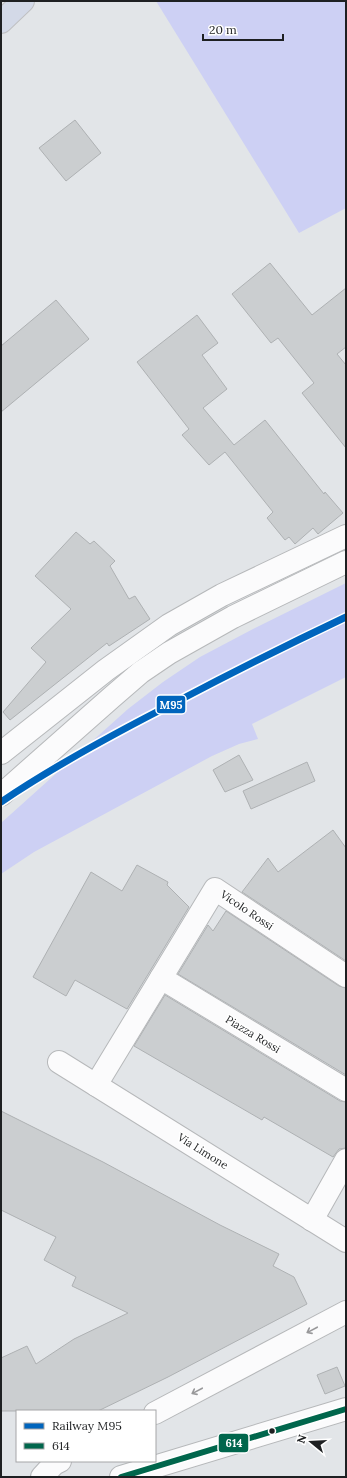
<svg xmlns="http://www.w3.org/2000/svg" width="347" height="1478" viewBox="0 0 347 1478" font-family="Lora,serif">
<style>
.green{fill:#cdd0f4}
.building{fill:#cbced0;stroke:#aeb1b3}
.lines{fill:none;stroke-linecap:round;stroke-linejoin:round}
.minor-casing{stroke:#b6b8ba;stroke-width:24}
.highway-casing{stroke:#bfc0c2;stroke-width:24}
.minor{stroke:#fbfbfc;stroke-width:22}
.highway{stroke:#d3d9e7;stroke-width:22}
.bus-1-casing{stroke:#fff;stroke-width:9}
.bus-1{stroke:#00664c;stroke-width:6}
.rail-1-casing{stroke:#fff;stroke-width:10}
.rail-1{stroke:#0065bd;stroke-width:7}
.oneway{stroke:#98989a}
.bus-dot{fill:#1e2022;stroke:#fff;stroke-width:1.5}
.labels{text-anchor:middle;dominant-baseline:central;stroke-width:3;stroke-linejoin:round;paint-order:stroke}
.street-label{font-size:11px;fill:#1e2022;stroke:#fff}
.line-badge{stroke:#fff;stroke-width:1.5}
.badge-label{font-size:11px;text-anchor:middle;font-weight:bold;fill:#fff}
</style>
<rect width="100%" height="100%" fill="#e2e5e8"/>
<!-- green -->
<g class="green">
<path d="M156 1H346V208L299 233Z"/>
<path d="M346 583V677L252 724 258 739 239 744 212 756 34 852 1 874V823L128 709 163 682 200 657 253 629Z"/>
</g>
<!-- building -->
<g class="building">
<path d="M75 120 101 153 66 181 39 148Z"/>
<path d="M270 263 312 315 346 288V347L337 354 346 365V448L302 393 314 383 278 338 271 343 232 294Z"/>
<path d="M56 300 89 339 1 412V346Z"/>
<path d="M197 315 218 343 202 355 227 389 203 408 234 445 265 420 324 494 325 492 343 513 318 534 313 528 295 544 289 537 285 540 267 518 273 512 225 452 209 465 182 435 189 429 137 362Z"/>
<path d="M76 532 90 544 94 541 115 561 110 566 129 599 135 596 150 619 109 646 107 643 10 720 3 712 46 662 31 648 71 609 35 576Z"/>
<path d="M239 755 253 780 225 792 213 770Z"/>
<path d="M307 762 315 781 251 809 243 791Z"/>
<path d="M333 830 346 848V961L242 892 268 858 278 872Z"/>
<path d="M137 865 168 882 167 885 189 907 127 1009 75 980 66 996 33 977 91 872 122 891Z"/>
<path d="M226 911 339 986 346 988V1075L178 974 208 925 213 931Z"/>
<path d="M165 995 340 1101 346 1102V1148L339 1149 333 1157 264 1117 262 1120 134 1046Z"/>
<path d="M1 1111 103 1162 220 1225 279 1254 273 1266 294 1277 307 1304 168 1377 98 1411H1V1358L27 1346 36 1364 74 1339 128 1313 72 1286 76 1277 44 1260 56 1237 1 1210Z"/>
<path d="M337 1367 345 1386 325 1394 317 1375Z"/>
</g>
<g class="lines">
<defs>
<g id="minor">
<path d="M1 753 106 670 169 625 222 595 346 536"/>
<path d="M1 795 112 697 141 672 169 653 233 617 346 562"/>
<path d="M161 978 346 1090"/>
<path d="M59 1062 346 1241"/>
<path d="M96 1085 215 889 346 976"/>
<path d="M312 1220 346 1160"/>
<path d="M155 1413 346 1312"/>
<path d="M42 1477 54 1464 60 1461"/>
<path d="M121 1477 346 1409"/>
</g>
<path id="highway" d="M1 22 23 1"/>
</defs>
<!-- minor casing -->
<use href="#minor" class="minor-casing"/>
<!-- highway casing -->
<use href="#highway" class="highway-casing"/>
<!-- minor -->
<use href="#minor" class="minor"/>
<!-- highway -->
<use href="#highway" class="highway"/>
<defs>
<path id="bus-1" d="M121 1477 346 1409"/>
</defs>
<!-- bus-1 casing -->
<use href="#bus-1" class="bus-1-casing"/>
<!-- bus-1 -->
<use href="#bus-1" class="bus-1"/>
<defs>
<path id="rail-1" d="M1 802C57 764 117 732 178 701 233 672 289 644 346 617"/>
</defs>
<!-- rail-1 casing -->
<use href="#rail-1" class="rail-1-casing"/>
<!-- rail-1 -->
<use href="#rail-1" class="rail-1"/>
</g>
<!-- one-way arrows -->
<defs><path id="oneway-shaft" d="M-6 0H5M1.5-3L5.5 0L1.5 3" fill="none" stroke-width="1.6" stroke-linecap="round" stroke-linejoin="round"/></defs>
<g class="oneway">
<use href="#oneway-shaft" transform="translate(312 1330) rotate(152)"/>
<use href="#oneway-shaft" transform="translate(197 1391) rotate(152)"/>
</g>
<!-- markers -->
<circle class="bus-dot" cx="272" cy="1431" r="3.5"/>
<g class="labels">
<!-- street labels -->
<g class="street-label">
<text transform="translate(247 910) rotate(34)">Vicolo Rossi</text>
<text transform="translate(253 1034) rotate(31)">Piazza Rossi</text>
<text transform="translate(203 1151) rotate(32)">Via Limone</text>
</g>
</g>
<g class="line-badge">
<rect x="156" y="695" width="30" height="19" rx="4" fill="#0065bd"/>
<rect x="218" y="1433" width="31" height="20" rx="4" fill="#00664c"/>
</g>
<g class="badge-label">
<text x="171" y="709">M95</text>
<text x="234" y="1447">614</text>
</g>
<!-- border -->
<rect width="347" height="1478" fill="none" stroke="#1e2022" stroke-width="4"/>
<!-- legend -->
<rect x="16" y="1410" width="140" height="52" fill="#ffffff" stroke="#a5a6a7"/>
<rect x="24" y="1423" width="20" height="6" fill="#0065bd" stroke="#a5a6a7"/>
<text x="52" y="1430" font-size="12" fill="#1e2022">Railway M95</text>
<rect x="24" y="1443" width="20" height="6" fill="#00664c" stroke="#a5a6a7"/>
<text x="52" y="1450" font-size="12" fill="#1e2022">614</text>
<!-- north arrow -->
<g transform="translate(311 1442) rotate(288)" stroke="#ffffff" stroke-width="3" paint-order="stroke">
<path d="M0-3L7 15L0 10L-7 15Z" fill="#1e2022"/>
<text y="-6" font-size="11" font-weight="bold" text-anchor="middle" fill="#1e2022">N</text>
</g>
<!-- scale -->
<path d="M203 34v6h80v-6" fill="none" stroke="#1e2022" stroke-width="2"/>
<text x="209" y="34" font-size="12" fill="#1e2022" stroke="#ffffff" stroke-width="3" paint-order="stroke">20 m</text>
</svg>
